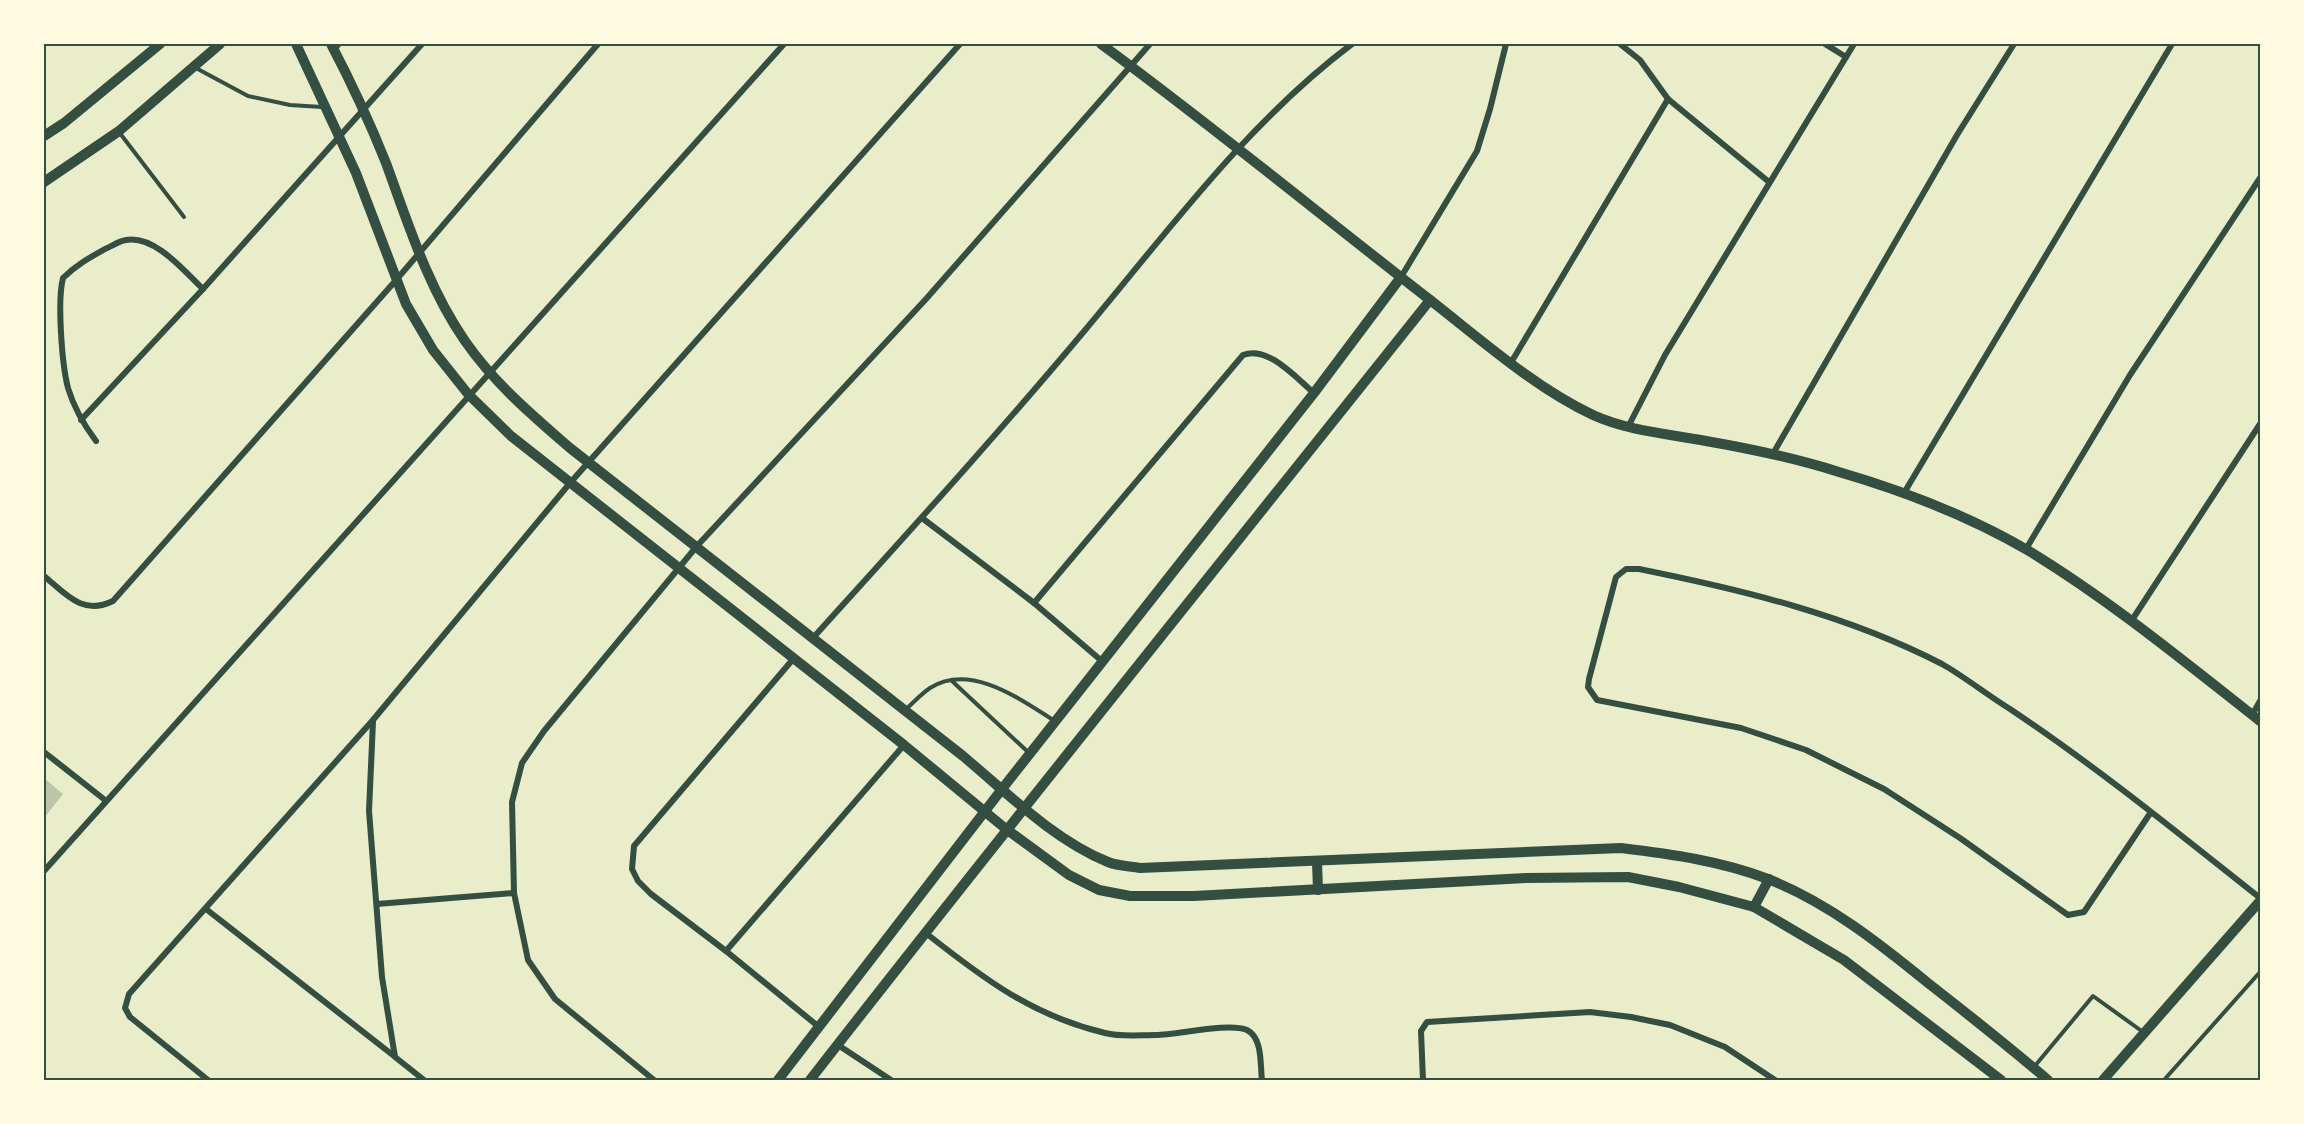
<svg xmlns="http://www.w3.org/2000/svg" width="2304" height="1124" viewBox="0 0 2304 1124" font-family="Arial,sans-serif">
<style>
.building{fill:#bcc5a7}
.lines{fill:none;stroke-linecap:round;stroke-linejoin:round}
.service{stroke:#344e41;stroke-width:4}
.minor{stroke:#344e41;stroke-width:6}
.tertiary{stroke:#344e41;stroke-width:10}
.secondary{stroke:#344e41;stroke-width:10}
.neatline{fill:none;stroke:#344e41;stroke-width:2}
</style>
<rect width="100%" height="100%" fill="#e9edc9"/>
<!-- building -->
<path class="building" d="M44 778 63 794 44 818Z"/>
<g class="lines">
<!-- service -->
<g class="service">
<path d="M335 50 340 44"/>
<path d="M194 67 248 96 290 105 322 107"/>
<path d="M119 132 184 217"/>
<path d="M952 681 1028 752"/>
<path d="M905 710C913 703 921 694 930 688 971 662 1021 700 1055 721"/>
<path d="M2034 1067 2093 996 2143 1032"/>
<path d="M2164 1080 2260 972"/>
</g>
<!-- minor -->
<g class="minor">
<path d="M1620 44 1640 60 1668 99 1769 182"/>
<path d="M1825 44 1846 57"/>
<path d="M1401 277 1477 151 1490 109 1506 44"/>
<path d="M1512 361 1668 99"/>
<path d="M81 420 203 289 422 44"/>
<path d="M1628 427 1665 355 1854 44"/>
<path d="M96 441C84 425 74 408 68 388 62 365 57 301 63 278 76 265 89 258 105 249 112 246 119 241 126 240 155 235 184 271 203 289"/>
<path d="M1774 452 1957 135 2014 44"/>
<path d="M1904 493 2172 44"/>
<path d="M922 518 1034 603 1103 662"/>
<path d="M2026 549 2130 375 2260 178"/>
<path d="M44 576C66 594 82 616 113 601L397 279 598 44"/>
<path d="M1034 603 1243 355C1268 345 1296 378 1314 393"/>
<path d="M2132 620 2260 424"/>
<path d="M813 638C905 536 998 434 1086 329 1169 230 1248 122 1352 44"/>
<path d="M794 658 634 846 632 869 638 881 651 894 726 951 819 1027"/>
<path d="M2252 715 2260 701"/>
<path d="M373 721 369 811 382 977 395 1057 424 1080"/>
<path d="M44 752 105 800"/>
<path d="M2151 812 2084 912 2068 915 1960 838 1884 789 1806 750 1741 728 1597 700 1588 687 1589 679 1616 577 1626 569H1639C1743 590 1847 615 1942 664 1965 677 1987 695 2010 709 2097 767 2178 833 2260 898"/>
<path d="M44 871 784 44"/>
<path d="M377 904 514 893"/>
<path d="M206 909 394 1056"/>
<path d="M927 934C984 979 1033 1016 1105 1033 1120 1037 1140 1035 1156 1035 1177 1035 1229 1022 1247 1030 1263 1038 1260 1065 1262 1080"/>
<path d="M726 951 904 745"/>
<path d="M838 1045 891 1080"/>
<path d="M208 1080 130 1017 125 1008 129 994 373 720 570 483 960 44"/>
<path d="M654 1080 555 999 528 960 514 893 512 802 522 763 544 731 697 546 926 299 1150 44"/>
<path d="M1423 1080 1421 1031 1427 1022 1590 1012 1631 1017 1670 1025 1725 1047 1775 1080"/>
</g>
<!-- tertiary -->
<g class="tertiary">
<path d="M296 44 356 173 406 304 433 350 468 394 511 436 904 745 1006 829 1069 875 1099 890 1130 896H1194L1526 878 1628 877 1679 887 1754 907 1844 960 2001 1080"/>
<path d="M331 44C351 82 370 123 386 163 408 223 428 288 465 341 494 383 532 415 570 448L963 756C1007 793 1054 840 1108 862 1118 866 1129 866 1140 868L1621 848C1671 854 1721 861 1768 879 1827 902 1879 943 1928 983 1969 1015 2009 1047 2048 1080"/>
<path d="M1101 44C1211 125 1317 212 1425 296 1478 337 1532 386 1593 415 1628 431 1669 434 1706 441 1752 449 1795 458 1839 472 1904 491 1971 517 2029 551 2111 601 2185 662 2260 721"/>
<path d="M1317 862 1318 890"/>
<path d="M1754 907 1769 879"/>
<path d="M778 1080 1002 789 1314 393 1401 277"/>
<path d="M810 1080C1014 818 1223 560 1430 300"/>
<path d="M2103 1080 2260 901"/>
</g>
<!-- secondary -->
<g class="secondary">
<path d="M44 136 64 123 160 44"/>
<path d="M44 182 119 131 220 44"/>
</g>
</g>
<!-- border -->
<rect width="2304" height="1124" fill="none" stroke="#fefae0" stroke-width="90"/>
<rect x="45" y="45" width="2214" height="1034" class="neatline"/>
</svg>
